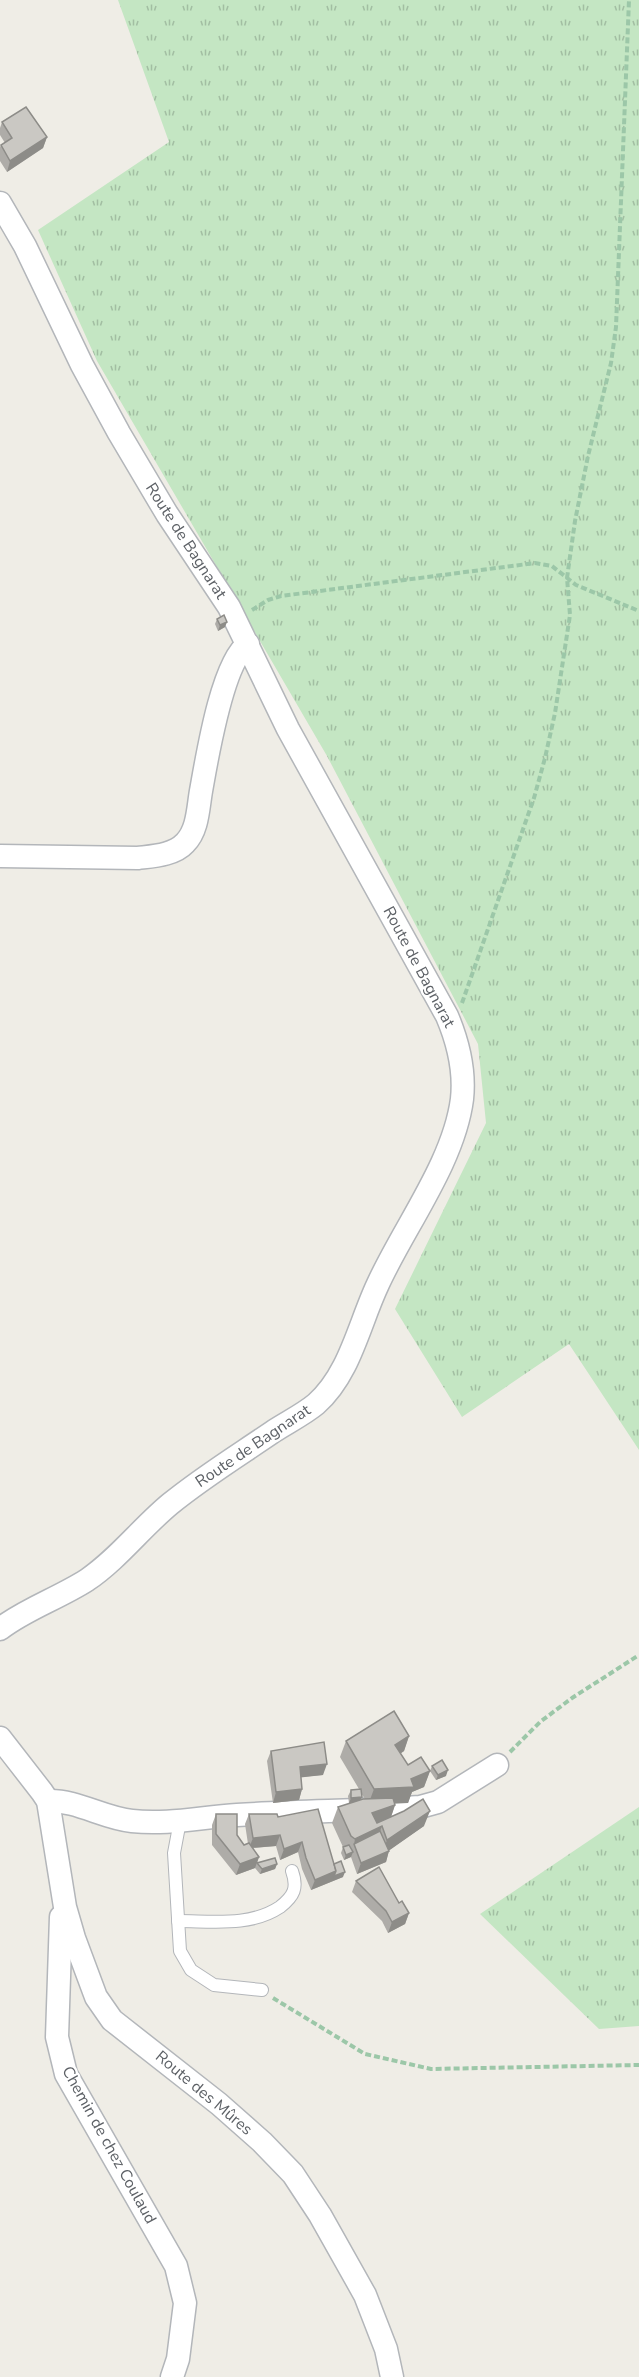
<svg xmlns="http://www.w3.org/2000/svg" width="639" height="2377" viewBox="0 0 639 2377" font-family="'Nunito Sans',sans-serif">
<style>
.grass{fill:url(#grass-tufts)}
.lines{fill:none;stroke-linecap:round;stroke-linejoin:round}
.service-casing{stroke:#b3b6ba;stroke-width:14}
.minor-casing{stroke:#b3b6ba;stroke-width:25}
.path{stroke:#9cc7a8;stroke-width:4;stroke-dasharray:6 3;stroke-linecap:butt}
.service{stroke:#fff;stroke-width:12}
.minor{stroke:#fff;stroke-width:22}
.wall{fill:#aeaca8;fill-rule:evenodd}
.shaded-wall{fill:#8d8c88}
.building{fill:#cac8c3;stroke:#8d8c88;stroke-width:1.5}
.labels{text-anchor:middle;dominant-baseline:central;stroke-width:4.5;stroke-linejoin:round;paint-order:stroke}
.street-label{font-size:16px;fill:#5d6166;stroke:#fff}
</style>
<defs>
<pattern id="grass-tufts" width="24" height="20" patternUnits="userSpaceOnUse" patternTransform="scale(1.5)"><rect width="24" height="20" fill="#c4e6c3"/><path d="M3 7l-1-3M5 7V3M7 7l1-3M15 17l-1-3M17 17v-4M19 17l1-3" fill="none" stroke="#a2bea2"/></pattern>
</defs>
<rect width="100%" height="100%" fill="#efede6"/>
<!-- grass -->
<g class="grass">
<path d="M118 0H639V1450L569 1344 462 1417 395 1309 486 1123 478 1044 327 756 97 361 38 230 169 142Z"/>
<path d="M639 1807V2026L599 2029 480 1914Z"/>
</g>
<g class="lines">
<defs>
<g id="service">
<path d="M180 1821 174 1853 180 1951 191 1970 214 1985 262 1990"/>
<path d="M178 1921C212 1921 250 1927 280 1907 294 1896 298 1888 292 1871"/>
</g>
<g id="minor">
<path d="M0 203 25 246 82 365 119 433 167 514 229 607 288 729 447 1016C458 1042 465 1071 462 1099 454 1162 404 1227 378 1284 359 1324 350 1374 316 1404 304 1414 288 1422 274 1431 239 1455 203 1477 170 1504 141 1528 118 1559 87 1580 59 1598 24 1610 0 1629"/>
<path d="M0 856 138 858C154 856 174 855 185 843 198 830 198 808 201 791 207 758 222 662 248 644"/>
<path d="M0 1738 42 1792 48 1801 65 1907 74 1938 96 1997 112 2020 219 2104 262 2142 293 2174 320 2215 365 2295 386 2349 392 2377"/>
<path d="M48 1801C77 1800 103 1818 132 1821 167 1825 202 1817 237 1815 298 1811 359 1811 420 1807L438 1802 497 1765"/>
<path d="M61 1917 57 2037 66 2074 176 2266 185 2303 178 2359 172 2377"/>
</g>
</defs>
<!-- service casing -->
<use href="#service" class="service-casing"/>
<!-- minor casing -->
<use href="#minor" class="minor-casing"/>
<!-- path -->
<g class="path">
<path d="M252 610 268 600 281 596 535 563 552 566 576 585 639 611"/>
<path d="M462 1003 534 798 545 758 555 713 570 615 567 578 575 521 588 456 611 363 616 327 629 0"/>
<path d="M510 1752 540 1722 572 1698 639 1655"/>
<path d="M273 1998 365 2054 431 2069 639 2065"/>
</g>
<!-- service -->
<use href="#service" class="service"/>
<!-- minor -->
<use href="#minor" class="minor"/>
</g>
<!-- wall -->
<g class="wall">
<path d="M2 122 47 137 43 148 7 172 0 161V147L1 145 5 143 0 135V128Z"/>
<path d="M217 619 225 627 218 631 215 624Z"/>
<path d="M409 1736 404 1751 400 1754 408 1765 430 1771 424 1787 412 1792 408 1803H395V1805L391 1817 424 1826 389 1850 386 1862 357 1874 351 1857 344 1860 341 1853 343 1847 332 1823 338 1807 351 1803H349L348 1796 351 1790 359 1789 340 1757 346 1741ZM361 1793 365 1799 361 1800Z"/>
<path d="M271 1751 323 1775 301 1777 302 1789 299 1800 273 1803 267 1761Z"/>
<path d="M432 1766 446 1776 436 1780 430 1771Z"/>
<path d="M216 1814 237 1835 244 1845 248 1844 245 1824 249 1814 278 1817 334 1864 343 1877 311 1890 302 1869 298 1852 280 1860 276 1846 253 1848 259 1857 257 1863 277 1864 275 1869 260 1874 255 1868 236 1875 212 1845V1825Z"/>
<path d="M356 1881 399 1903 409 1913 405 1924 388 1933 382 1921 352 1892Z"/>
</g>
<!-- shaded-wall -->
<g class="shaded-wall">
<path d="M47 137 43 148 7 172 10 161Z"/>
<path d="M227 622 225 627 218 631 220 625Z"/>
<path d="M409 1736 404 1751 389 1761 395 1745Z"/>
<path d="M327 1764 323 1775 296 1778 300 1767Z"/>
<path d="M448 1770 446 1776 436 1780 438 1775Z"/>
<path d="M430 1771 424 1787 412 1792 408 1803 368 1805 374 1789 411 1779Z"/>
<path d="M302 1789 299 1800 273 1803 276 1792Z"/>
<path d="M362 1797 360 1802 349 1803 351 1798Z"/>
<path d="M395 1805 390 1820 366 1829 372 1813Z"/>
<path d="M430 1811 424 1826 387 1852 389 1851 386 1862 357 1874 361 1863 382 1854 387 1840Z"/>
<path d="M382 1826 376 1842 354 1844 355 1839Z"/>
<path d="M280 1835 276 1846 249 1848 253 1838Z"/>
<path d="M302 1842 298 1852 280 1860 284 1849Z"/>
<path d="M353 1852 351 1857 344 1860 346 1855Z"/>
<path d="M259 1857 255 1868 236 1875 240 1864Z"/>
<path d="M277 1864 275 1869 260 1874 262 1869Z"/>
<path d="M336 1871 345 1872 343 1877 311 1890 315 1880Z"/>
<path d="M409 1913 405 1924 388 1933 392 1922Z"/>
</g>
<!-- building -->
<g class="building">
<path d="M26 107 47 137 10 161 1 145 12 138 2 122Z"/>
<path d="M224 615 227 622 220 625 217 619Z"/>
<path d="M394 1711 409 1736 395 1745 408 1765 421 1757 430 1771 411 1779 414 1787 374 1789 346 1741Z"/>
<path d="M324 1742 327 1764 300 1767 302 1789 276 1792 271 1751Z"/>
<path d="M442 1760 448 1770 438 1775 432 1766Z"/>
<path d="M361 1789 362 1797 351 1798V1790Z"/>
<path d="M393 1798 395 1805 372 1813 377 1823 404 1811 423 1799 430 1811 387 1840 382 1826 355 1839 351 1836 338 1807 363 1799Z"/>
<path d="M318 1809 336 1871 315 1880 306 1858 302 1842 284 1849 280 1835 253 1838 249 1814H277L278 1817Z"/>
<path d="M216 1814H237V1835L244 1845 249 1843 259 1857 240 1864 216 1834Z"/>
<path d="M380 1831 389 1851 361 1863 354 1844Z"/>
<path d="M349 1845 353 1852 346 1855 343 1847Z"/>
<path d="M275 1858 277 1864 262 1869 257 1863Z"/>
<path d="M341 1861 345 1872 334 1876 336 1871 334 1864Z"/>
<path d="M379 1867 399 1903 402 1901 409 1913 392 1922 386 1911 356 1881Z"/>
</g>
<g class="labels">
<!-- street labels -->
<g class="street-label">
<text transform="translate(186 541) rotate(57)">Route de Bagnarat</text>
<text transform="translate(419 967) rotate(62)">Route de Bagnarat</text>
<text transform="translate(253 1446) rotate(-34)">Route de Bagnarat</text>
<text transform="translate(204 2093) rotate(40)">Route des Mûres</text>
<text transform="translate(109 2145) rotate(61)">Chemin de chez Coulaud</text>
</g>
</g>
</svg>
